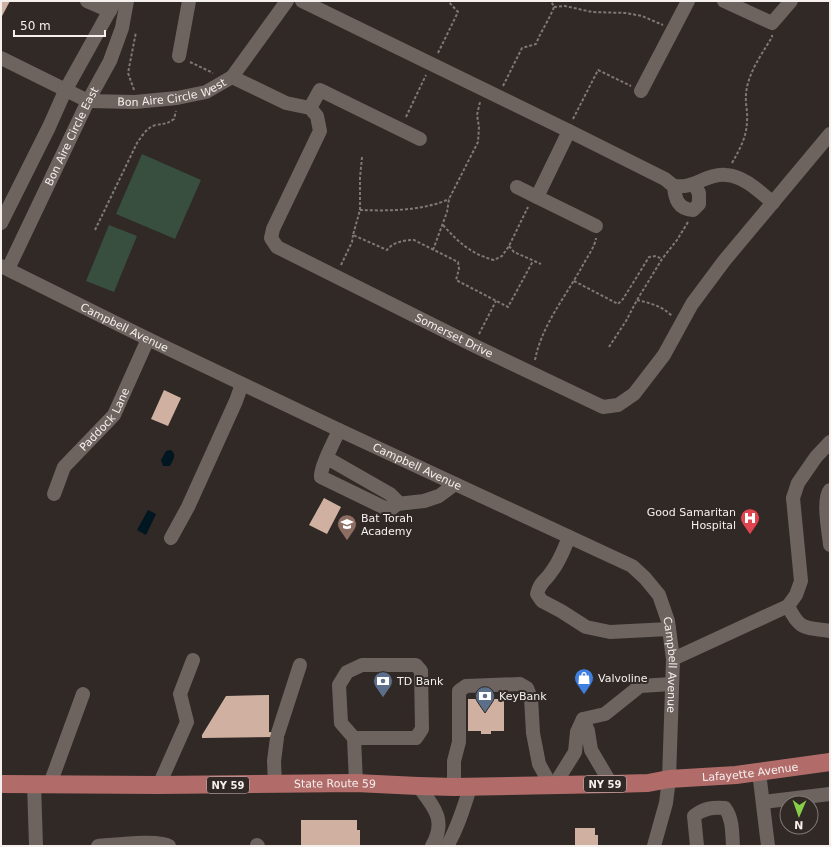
<svg xmlns="http://www.w3.org/2000/svg" width="831" height="847" viewBox="0 0 831 847" font-family="'DejaVu Sans',sans-serif">
<style>
.green{fill:#384e3f}
.water{fill:#001621}
.building{fill:#d0b1a1}
.lines{fill:none;stroke-linecap:round;stroke-linejoin:round}
.path{stroke:#7f7875;stroke-width:2;stroke-dasharray:3 2;stroke-linecap:butt}
.minor{stroke:#6d6460;stroke-width:14}
.major{stroke:#b16c6a;stroke-width:18}
.labels{text-anchor:middle;dominant-baseline:central;stroke-width:4;stroke-linejoin:round;paint-order:stroke}
.shield{fill:#302925;stroke:#bab4b2;stroke-width:1}
.shield-label{font-size:10px;font-weight:bold;fill:#f5f0ee}
.street-label{font-size:11px;fill:#f5f0ee;stroke:#302925}
.poi-label{font-size:11px;fill:#f5f0ee;stroke:#302925;text-anchor:start}
</style>
<rect width="100%" height="100%" fill="#302925"/>
<!-- green -->
<g class="green">
<path d="M142 154 201 180 175 239 116 214Z"/>
<path d="M109 225 137 236 114 292 86 281Z"/>
</g>
<!-- water -->
<g class="water">
<path d="M171 450C177 455 173 460 170 466H163L161 460 166 451Z"/>
<path d="M148 510 156 514 146 535 137 530Z"/>
</g>
<!-- building -->
<g class="building">
<path d="M1 1H10L1 18Z"/>
<path d="M164 390 181 398 168 426 151 419Z"/>
<path d="M324 498 341 507 327 534 309 525Z"/>
<path d="M269 695V732L277 733 275 737 202 738V735L226 696Z"/>
<path d="M468 699H504V731H491V734H481V731H468Z"/>
<path d="M301 820H357V830H360V846H301Z"/>
<path d="M575 828H595V835H598V846H575Z"/>
</g>
<g class="lines">
<!-- path -->
<g class="path">
<path d="M554 7 565 6 592 12 626 13 642 16 663 25"/>
<path d="M438 53 458 12 448 1"/>
<path d="M190 62 213 73"/>
<path d="M503 86 522 48 536 44C541 31 549 20 554 7L551 1"/>
<path d="M134 90 128 73 136 32"/>
<path d="M406 117 426 75"/>
<path d="M573 119 598 70 631 86"/>
<path d="M362 157 360 178V210L353 235 387 250C393 242 404 240 414 240L458 262 459 269 456 280 508 307 533 261"/>
<path d="M732 163C740 149 747 136 747 120 748 112 745 103 746 95 747 74 762 54 772 37V35"/>
<path d="M360 210C388 211 423 211 449 199"/>
<path d="M443 225C458 242 471 254 494 260L502 256 509 246 528 207"/>
<path d="M95 230 137 143C142 136 147 127 156 125 165 123 165 125 174 119L176 111"/>
<path d="M509 246 514 252 541 264"/>
<path d="M433 250 447 212 449 199 478 142 479 127 477 115 480 102"/>
<path d="M341 265 352 242 353 235"/>
<path d="M574 281 618 304 623 299 649 257 656 256 662 259"/>
<path d="M637 300C650 303 662 306 672 316"/>
<path d="M479 334 496 301"/>
<path d="M609 347 626 321 637 300 662 259 677 240 688 222"/>
<path d="M535 360C542 324 567 295 584 263 588 256 595 246 596 238"/>
</g>
<!-- minor -->
<g class="minor">
<path d="M87 1 110 11"/>
<path d="M302 1 569 131 665 179C668 181 671 185 675 186 694 189 707 173 726 175 744 176 759 191 773 203"/>
<path d="M724 1 772 23 791 1"/>
<path d="M179 56 189 1"/>
<path id="s1" d="M1 58 88 101 135 102 177 98 206 92 232 77 287 1"/>
<path id="s2" d="M232 77 286 103 310 108 317 116 320 131 273 229 271 238 277 247 473 345 603 407 618 405 634 394 664 355 692 304 724 261 830 134"/>
<path d="M641 91 688 1"/>
<path d="M310 108 320 90 420 139"/>
<path d="M569 131 537 197 596 226"/>
<path d="M674 186C675 199 678 209 693 210L699 204V193L694 184"/>
<path d="M517 187 537 197"/>
<path d="M1 223 49 127 65 91 115 1"/>
<path id="s3" d="M1 266 148 339 339 430 632 566 645 578 659 595 668 621 673 659 669 779 666 803 654 846"/>
<path id="s4" d="M8 269 88 101 110 61 122 28 127 1"/>
<path d="M327 458 390 494 397 501V504L391 509 385 508 321 477C320 467 335 440 339 430"/>
<path d="M830 490C822 499 829 533 830 545"/>
<path id="s5" d="M54 494 64 467 114 415 148 339"/>
<path d="M397 504 424 501 439 496 455 484"/>
<path d="M569 537C564 549 560 561 552 571 546 581 540 581 537 594L542 601 561 611 586 627 610 632 669 629"/>
<path d="M171 538 188 507 236 401 242 384"/>
<path d="M788 606C800 631 805 627 830 631"/>
<path d="M673 659 788 606 796 595 801 581 793 498 798 483 816 457 830 442"/>
<path d="M583 719 605 714 640 686 672 684"/>
<path d="M278 733 300 665"/>
<path d="M354 738H416L422 729 421 671 416 665H362L347 672 339 685 341 723 354 738 356 783"/>
<path d="M759 772 768 846"/>
<path d="M34 784 36 846"/>
<path d="M50 784 83 694"/>
<path d="M275 784 274 761 277 738"/>
<path d="M555 784 575 752 577 732 583 719 588 731 591 750 611 784"/>
<path d="M159 785 187 722 180 694 193 660"/>
<path d="M418 786C434 807 447 820 432 846"/>
<path d="M454 787V761L459 742V691L466 686 520 684 527 688 531 698 533 733 539 764 550 784"/>
<path d="M763 802 830 794"/>
<path d="M257 845 258 846"/>
<path d="M98 846C113 845 159 839 169 846"/>
<path d="M447 846C458 828 464 806 471 785"/>
<path d="M697 846 694 816C704 808 713 807 725 808 733 819 732 833 733 846"/>
</g>
<!-- major -->
<path class="major" id="s6" d="M1 784 159 785 356 783 418 786 454 787 611 784 648 783 669 779 736 775 830 762"/>
</g>
<!-- icons -->
<defs>
<symbol id="hospital-pin" viewBox="-11 -11 22 30"><path d="M0 17L-7.5 6A9.5 9.5 0 1 1 7.5 6Z" fill="#e0444e" stroke="#302925"/><path d="M-5-5h3v3.5h4V-5h3V5h-3V1.5h-4V5h-3Z" fill="#fff"/></symbol>
<symbol id="school-pin" viewBox="-11 -11 22 30"><path d="M0 17L-7.5 6A9.5 9.5 0 1 1 7.5 6Z" fill="#8d6e63" stroke="#302925"/><path d="M0-5L7-2L0 1L-7-2ZM-4 1L0 2.5L4 1V4Q0 6-4 4Z" fill="#fff"/></symbol>
<symbol id="shop-pin" viewBox="-11 -11 22 30"><path d="M0 17L-7.5 6A9.5 9.5 0 1 1 7.5 6Z" fill="#3f7fe0" stroke="#302925"/><path d="M-5-2.5h2.3a2.7 3.5 0 0 1 5.4 0H5L5.5 6h-11ZM-1.5-2.5h3a1.5 2.3 0 0 0-3 0Z" fill="#fff"/></symbol>
<symbol id="bank-pin" viewBox="-11 -11 22 30"><path d="M0 17L-7.5 6A9.5 9.5 0 1 1 7.5 6Z" fill="#5c6f8a" stroke="#302925"/><path d="M-6-4H6V4H-6ZM0-2.3a2.3 2.3 0 1 0 0 4.6a2.3 2.3 0 1 0 0-4.6Z" fill="#fff"/></symbol>
</defs>
<g fill-rule="evenodd">
<use href="#hospital-pin" x="739" y="507" width="22" height="30"/>
<use href="#school-pin" x="336" y="513" width="22" height="30"/>
<use href="#shop-pin" x="573" y="667" width="22" height="30"/>
<use href="#bank-pin" x="372" y="670" width="22" height="30"/>
<use href="#bank-pin" x="474" y="685" width="22" height="30"/>
</g>
<g class="labels">
<!-- shield labels -->
<g class="shield">
<rect x="584" y="776" width="42" height="16" rx="3"/>
<rect x="207" y="777" width="42" height="16" rx="3"/>
</g>
<g class="shield-label">
<text x="605" y="784">NY 59</text>
<text x="228" y="785">NY 59</text>
</g>
<!-- street labels -->
<g class="street-label">
<text stroke="none"><textPath href="#s1" startOffset="182">Bon Aire Circle West</textPath></text>
<text stroke="none"><textPath href="#s4" startOffset="147">Bon Aire Circle East</textPath></text>
<text stroke="none"><textPath href="#s3" startOffset="138">Campbell Avenue</textPath></text>
<text stroke="none"><textPath href="#s2" startOffset="437">Somerset Drive</textPath></text>
<text stroke="none"><textPath href="#s5" startOffset="92">Paddock Lane</textPath></text>
<text stroke="none"><textPath href="#s3" startOffset="462">Campbell Avenue</textPath></text>
<text stroke="none"><textPath href="#s3" startOffset="810">Campbell Avenue</textPath></text>
<text stroke="none"><textPath href="#s6" startOffset="750">Lafayette Avenue</textPath></text>
<text stroke="none"><textPath href="#s6" startOffset="334">State Route 59</textPath></text>
</g>
<!-- poi labels -->
<g class="poi-label">
<text x="736" y="512" text-anchor="end">Good Samaritan<tspan x="736" dy="13">Hospital</tspan></text>
<text x="361" y="518">Bat Torah<tspan x="361" dy="13">Academy</tspan></text>
<text x="598" y="678">Valvoline</text>
<text x="397" y="681">TD Bank</text>
<text x="499" y="696">KeyBank</text>
</g>
</g>
<!-- border -->
<rect width="831" height="847" fill="none" stroke="#f5f0ee" stroke-width="4"/>
<!-- north arrow -->
<g transform="translate(799 815) rotate(182)"><circle r="19" fill="#302925" stroke="#7f7975"/>
<path d="M0-3L7 15L0 10L-7 15Z" fill="#88cf49"/>
<text y="-6" font-size="11" font-weight="bold" text-anchor="middle" fill="#f5f0ee">N</text>
</g>
<!-- scale -->
<path d="M14 30v6h91v-6" fill="none" stroke="#f5f0ee" stroke-width="2"/>
<text x="20" y="30" font-size="12" fill="#f5f0ee" stroke="#302925" stroke-width="3" paint-order="stroke">50 m</text>
</svg>
